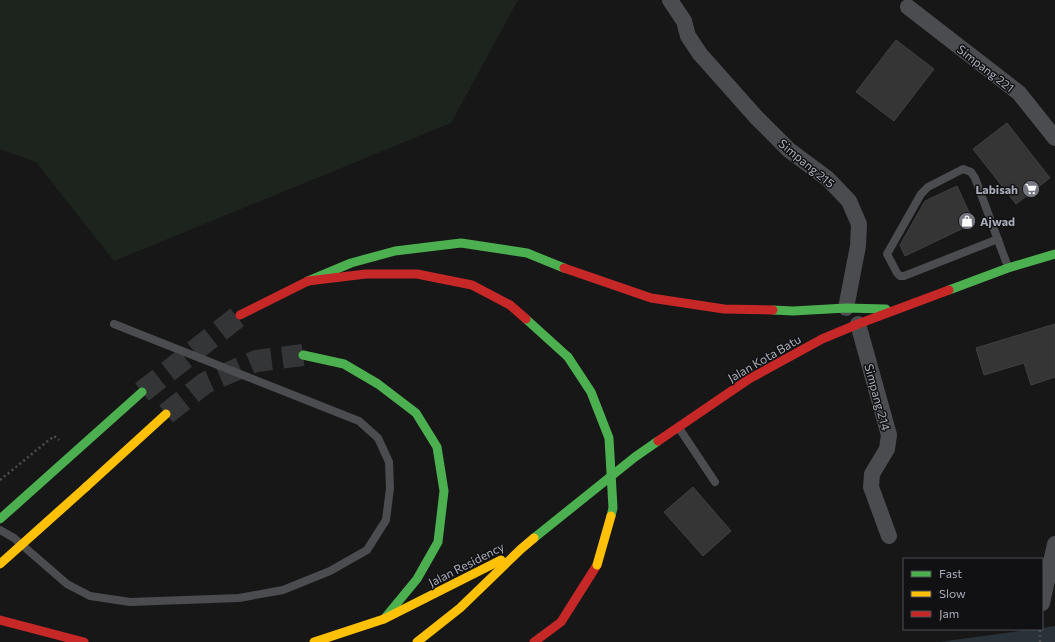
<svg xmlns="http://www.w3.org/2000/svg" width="1055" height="642" viewBox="0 0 1055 642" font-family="Commissioner,sans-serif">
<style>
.green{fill:#1d241e}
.water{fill:#2a3239}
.building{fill:#353536;stroke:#3f4043}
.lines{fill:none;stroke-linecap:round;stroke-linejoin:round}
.secondary-tunnel{stroke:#343537;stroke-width:22;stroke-dasharray:22 11;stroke-linecap:butt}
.path{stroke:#4d4e52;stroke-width:2.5;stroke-dasharray:2 3;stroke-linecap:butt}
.lane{stroke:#4b4c50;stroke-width:8}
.street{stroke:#4b4c50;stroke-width:16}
.fast{stroke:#4caf50;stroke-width:9}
.slow{stroke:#ffc107;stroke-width:9}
.jam{stroke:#c62828;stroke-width:9}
.fast-bridge{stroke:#4caf50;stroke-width:9}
.slow-bridge{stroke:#ffc107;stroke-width:9}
.labels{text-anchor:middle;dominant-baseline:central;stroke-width:3;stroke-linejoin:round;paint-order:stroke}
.street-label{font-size:12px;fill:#a8adb8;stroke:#111113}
.poi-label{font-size:12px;font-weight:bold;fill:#a8adb8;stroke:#111113;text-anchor:end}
</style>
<rect width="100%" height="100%" fill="#171717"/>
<!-- green -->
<path class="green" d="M0 0H518L451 123 114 261 36 162 0 149Z"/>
<!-- water -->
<path class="water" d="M1055 626V642H939L1034 629H1042V628Z"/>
<!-- building -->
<g class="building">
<path d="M896 40 934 69 894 121 856 92Z"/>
<path d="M1007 123 1050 178 1016 204 973 149Z"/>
<path d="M957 186 974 223 905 256 900 245 925 201Z"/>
<path d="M1055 324V377L1031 385 1024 363 984 375 976 348Z"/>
<path d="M693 487 731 531 703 556 664 512Z"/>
</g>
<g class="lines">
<!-- secondary-tunnel -->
<g class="secondary-tunnel">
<path d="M142 392 240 315"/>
<path d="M166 414 205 383 256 361 303 355"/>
</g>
<!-- path -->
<g class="path">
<path d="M0 480 54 436 59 440"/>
<path d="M1040 642V629"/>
</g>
<!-- lane -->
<g class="lane">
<path d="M998 239 904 276H900L897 273 887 254 921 194 928 187 963 169 971 172 975 178 1008 267"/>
<path d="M679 428 715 482"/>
<path d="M0 530 14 538 67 584 90 596 130 602 239 598 283 590 330 571 367 550 386 520 390 488 389 462 378 438 359 421 114 324"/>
</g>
<!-- street -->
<g class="street">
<path d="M670 0 684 21 688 36 700 54 756 117 789 150 828 179 849 201 859 224 858 246 846 308"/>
<path d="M908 7 1019 93 1055 138"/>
<path d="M858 324 889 435 887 449 872 474 871 487 889 536"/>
<path d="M1042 603 1055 544"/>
</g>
<!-- fast -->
<g class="fast">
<path d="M308 281 351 263 395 251 461 243 527 253 564 268"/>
<path d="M949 290 1008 268 1055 254"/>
<path d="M773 310 793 311 846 308 886 309"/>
<path d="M526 319 568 357"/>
<path d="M303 355 344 364 378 384 416 413 437 447 444 491 438 542 417 579 384 619"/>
<path d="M0 519 142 392"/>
<path d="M534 538 635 457 658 441"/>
</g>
<!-- slow -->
<g class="slow">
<path d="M86 487 166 414"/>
<path d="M314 642 384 619 501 560"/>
<path d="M417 642 460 608 521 549 534 538"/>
</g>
<!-- jam -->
<g class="jam">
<path d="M564 268 651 298 724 309 773 310"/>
<path d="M240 315 308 281 366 274H417L472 285 510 305 526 319"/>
<path d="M658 441 749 379 822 339 858 324 949 290"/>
<path d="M0 620 84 642"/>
<path d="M534 642 561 622 597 565"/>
</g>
<!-- fast-bridge -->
<path class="fast-bridge" d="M568 357 591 392 609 438 613 508 611 516"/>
<!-- slow-bridge -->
<g class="slow-bridge">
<path d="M0 564 86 487"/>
<path d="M597 565 611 516"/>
</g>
</g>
<!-- icons -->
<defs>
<symbol id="supermarket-disc" viewBox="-11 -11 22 22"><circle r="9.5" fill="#757880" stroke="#111113"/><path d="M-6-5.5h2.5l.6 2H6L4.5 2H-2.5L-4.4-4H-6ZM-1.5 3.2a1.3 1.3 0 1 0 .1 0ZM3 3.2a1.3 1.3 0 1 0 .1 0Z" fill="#fff"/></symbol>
<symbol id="shop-disc" viewBox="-11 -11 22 22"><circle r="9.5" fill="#757880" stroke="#111113"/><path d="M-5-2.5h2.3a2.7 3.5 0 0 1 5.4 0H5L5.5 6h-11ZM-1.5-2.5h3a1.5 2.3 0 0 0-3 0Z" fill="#fff"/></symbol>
</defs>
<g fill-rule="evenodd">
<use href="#supermarket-disc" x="1021" y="179" width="20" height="20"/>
<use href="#shop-disc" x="957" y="211" width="20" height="20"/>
</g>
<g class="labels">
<!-- street labels -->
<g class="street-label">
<text transform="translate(986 68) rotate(38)">Simpang 221</text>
<text transform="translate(807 163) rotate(40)">Simpang 215</text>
<text transform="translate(764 358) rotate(-30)">Jalan Kota Batu</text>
<text transform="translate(878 397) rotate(75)">Simpang 214</text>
<text transform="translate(466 564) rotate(-27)">Jalan Residency</text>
</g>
<!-- poi labels -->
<g class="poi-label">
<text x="1018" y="189">Labisah</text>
<text x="980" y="221" text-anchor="start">Ajwad</text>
</g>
</g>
<!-- legend -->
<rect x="903" y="558" width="140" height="72" fill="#111113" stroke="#4d4f55"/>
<rect x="911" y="571" width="20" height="6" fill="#4caf50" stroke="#4d4f55"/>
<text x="939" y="578" font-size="12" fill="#a8adb8">Fast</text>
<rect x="911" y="591" width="20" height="6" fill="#ffc107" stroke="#4d4f55"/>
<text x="939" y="598" font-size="12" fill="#a8adb8">Slow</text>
<rect x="911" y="611" width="20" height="6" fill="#c62828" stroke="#4d4f55"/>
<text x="939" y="618" font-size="12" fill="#a8adb8">Jam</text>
</svg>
